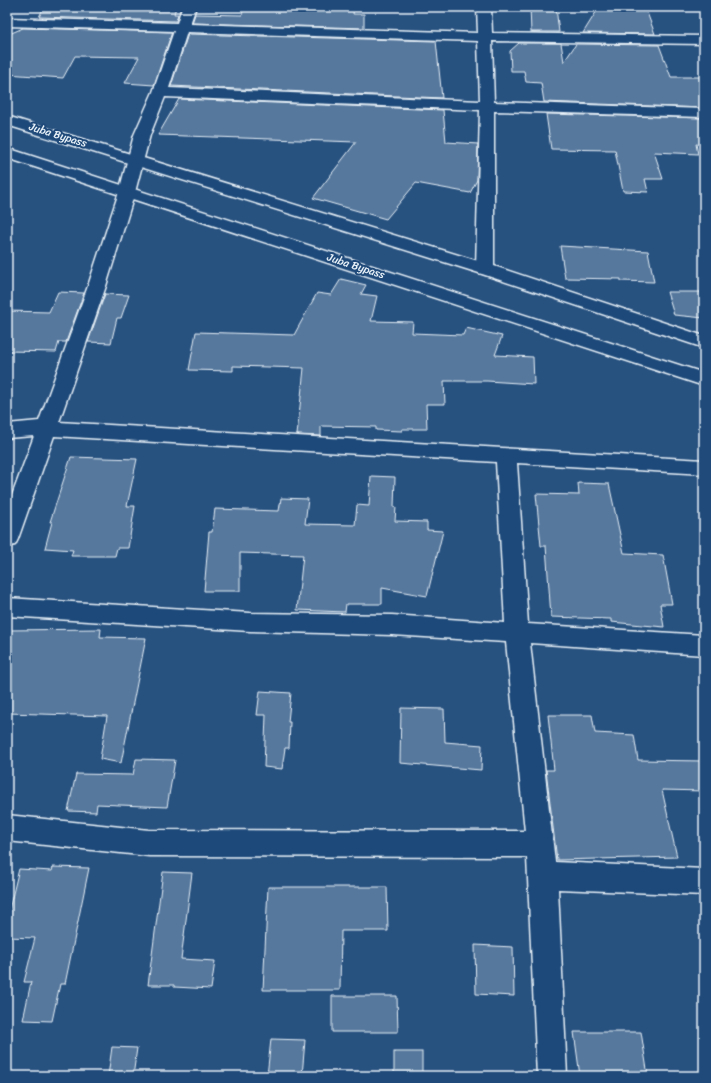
<svg xmlns="http://www.w3.org/2000/svg" width="711" height="1083" viewBox="0 0 711 1083" font-family="Sriracha,sans-serif">
<style>
.building{fill:#57789d;stroke:#e8f1f8}
.lines{fill:none;stroke-linecap:round;stroke-linejoin:round}
.minor-casing{stroke:#e8f1f8;stroke-width:3}
.major-casing{stroke:#e8f1f8;stroke-width:3}
.minor{fill:#1f4a7a;fill-rule:evenodd}
.major{fill:#1f4a7a;fill-rule:evenodd}
.labels{text-anchor:middle;dominant-baseline:central;stroke-width:4;stroke-linejoin:round;paint-order:stroke}
.far-street-label{font-size:11px;fill:#e8f1f8;stroke:#1f4a7a}
</style>
<rect width="100%" height="100%" fill="#27517f"/>
<filter id="ink" filterUnits="userSpaceOnUse"><feTurbulence type="fractalNoise" baseFrequency=".025" numOctaves="2"/><feDisplacementMap in="SourceGraphic" scale="8" xChannelSelector="R" yChannelSelector="G"/><feConvolveMatrix kernelMatrix="1 2 1 2 8 2 1 2 1" color-interpolation-filters="sRGB"/></filter>
<g filter="url(#ink)">
<!-- building -->
<g class="building">
<path d="M44 7H176L174 14H178L176 21 39 17Z"/>
<path d="M244 7H354L353 14H364V28L192 23 195 14 242 15Z"/>
<path d="M530 7 556 8 559 32H531Z"/>
<path d="M598 9 646 10 655 34 583 33Z"/>
<path d="M23 28 172 32 154 85 125 83 139 57 75 56 63 78 7 74V35Z"/>
<path d="M188 34 436 41 442 98 171 86Z"/>
<path d="M519 43H561L564 62 576 44 659 45 671 77H704V108L544 102 541 83 526 82 524 71H511L510 51Z"/>
<path d="M179 99 443 110 446 142 478 144 477 180 470 193 416 183 386 219 313 198 356 142 158 135Z"/>
<path d="M546 114 704 118V145L696 144 698 154 654 152 663 179H645L648 192 623 191 615 150 551 149Z"/>
<path d="M560 246 648 251 654 282 621 281V279L565 278Z"/>
<path d="M341 279 366 285 361 294 377 296 371 321 413 322 412 333 463 335 466 328 502 336 495 355 533 357 534 384 487 381H444L445 404H426L427 429H402V431L376 430V427L321 426V436L297 435 304 368 233 366V371L189 370 196 332 294 335 317 293 331 295Z"/>
<path d="M58 292 84 293 66 342H59L56 352 7 351V311L49 312Z"/>
<path d="M667 292H704V318L674 315Z"/>
<path d="M105 294 129 295 121 318H117L111 343 88 342Z"/>
<path d="M71 457 137 459 127 506H135L128 548H117L115 556H71L73 550 45 548 52 522H50Z"/>
<path d="M371 476 395 477 394 507H396L395 521 427 522V530L443 531 427 596 382 588V604H346L345 612 297 610 303 555 240 553V591H204L209 532H212L215 509 279 511 281 498 308 499 305 524 355 525 357 505 369 506Z"/>
<path d="M578 483 609 484 624 553 663 555 672 604H660L664 627 611 622V619L551 617 546 546H541L536 494 579 495Z"/>
<path d="M101 629 100 637 146 638 121 763 100 759 107 716 7 713V630Z"/>
<path d="M260 691 291 693 288 722H290L289 748H285L282 769 264 767 266 715H257Z"/>
<path d="M401 708 444 709 445 742 482 745 481 770 400 763Z"/>
<path d="M548 715H592L595 733 634 735 638 760 704 761V791L662 790 677 857 557 860 546 770H554Z"/>
<path d="M136 759 175 760 167 807 97 804 96 812 68 811 76 774 133 775Z"/>
<path d="M53 867 89 868 65 984H60L52 1021 23 1020 31 982H24L35 938 7 937V918L19 869 52 871Z"/>
<path d="M163 872 192 873 181 959 215 961 211 989 174 987V985H148Z"/>
<path d="M268 887H387L388 931H341L340 990H263Z"/>
<path d="M475 945 513 947 514 996 476 994Z"/>
<path d="M332 996H397L398 1032H332Z"/>
<path d="M574 1032H641L648 1076H580Z"/>
<path d="M271 1039 305 1040 302 1076H267Z"/>
<path d="M112 1047 137 1048 133 1076H108Z"/>
<rect x="394" y="1052" width="28" height="24"/>
</g>
<g class="lines">
<defs>
<path id="minor" d="M182 7H196L190 24 478 33 477 7H491L492 33 704 36V44L492 41 494 102 704 109V117L494 111V269L491 273 485 274 479 273 476 269 480 110 165 97 150 135 135 192 106 286 59 422 704 460V474L517 463 528 624 704 635V655L530 643 555 862 704 869V895L558 889 567 1076H537L527 857 149 856 7 841V815L149 830 525 831 506 642 392 635 250 631 7 616V598L250 613 392 615 505 623 496 462 54 436 18 539 15 545 7 547V509L34 436 7 438V424L39 421 88 286 119 192 134 135 153 92 174 31 7 26V18L177 23ZM187 32 478 41 480 101 169 88Z"/>
<g id="major">
<path d="M7 116 491 265 704 336V348L479 273 7 125Z"/>
<path d="M7 148 704 373V386L7 158Z"/>
</g>
</defs>
<!-- minor casing -->
<use href="#minor" class="minor-casing"/>
<!-- major casing -->
<use href="#major" class="major-casing"/>
<!-- minor -->
<use href="#minor" class="minor"/>
<!-- major -->
<use href="#major" class="major"/>
</g>
</g>
<g class="labels">
<!-- far-street labels -->
<g class="far-street-label">
<text transform="translate(58 135) rotate(17)">Juba Bypass</text>
<text transform="translate(356 266) rotate(18)">Juba Bypass</text>
</g>
</g>
<!-- margin -->
<rect width="711" height="1083" fill="none" stroke="#1f4a7a" stroke-width="24"/>
<rect x="12" y="12" width="687" height="1059" fill="none" stroke="#e8f1f8" stroke-width="1.5" filter="url(#ink)"/>
</svg>
